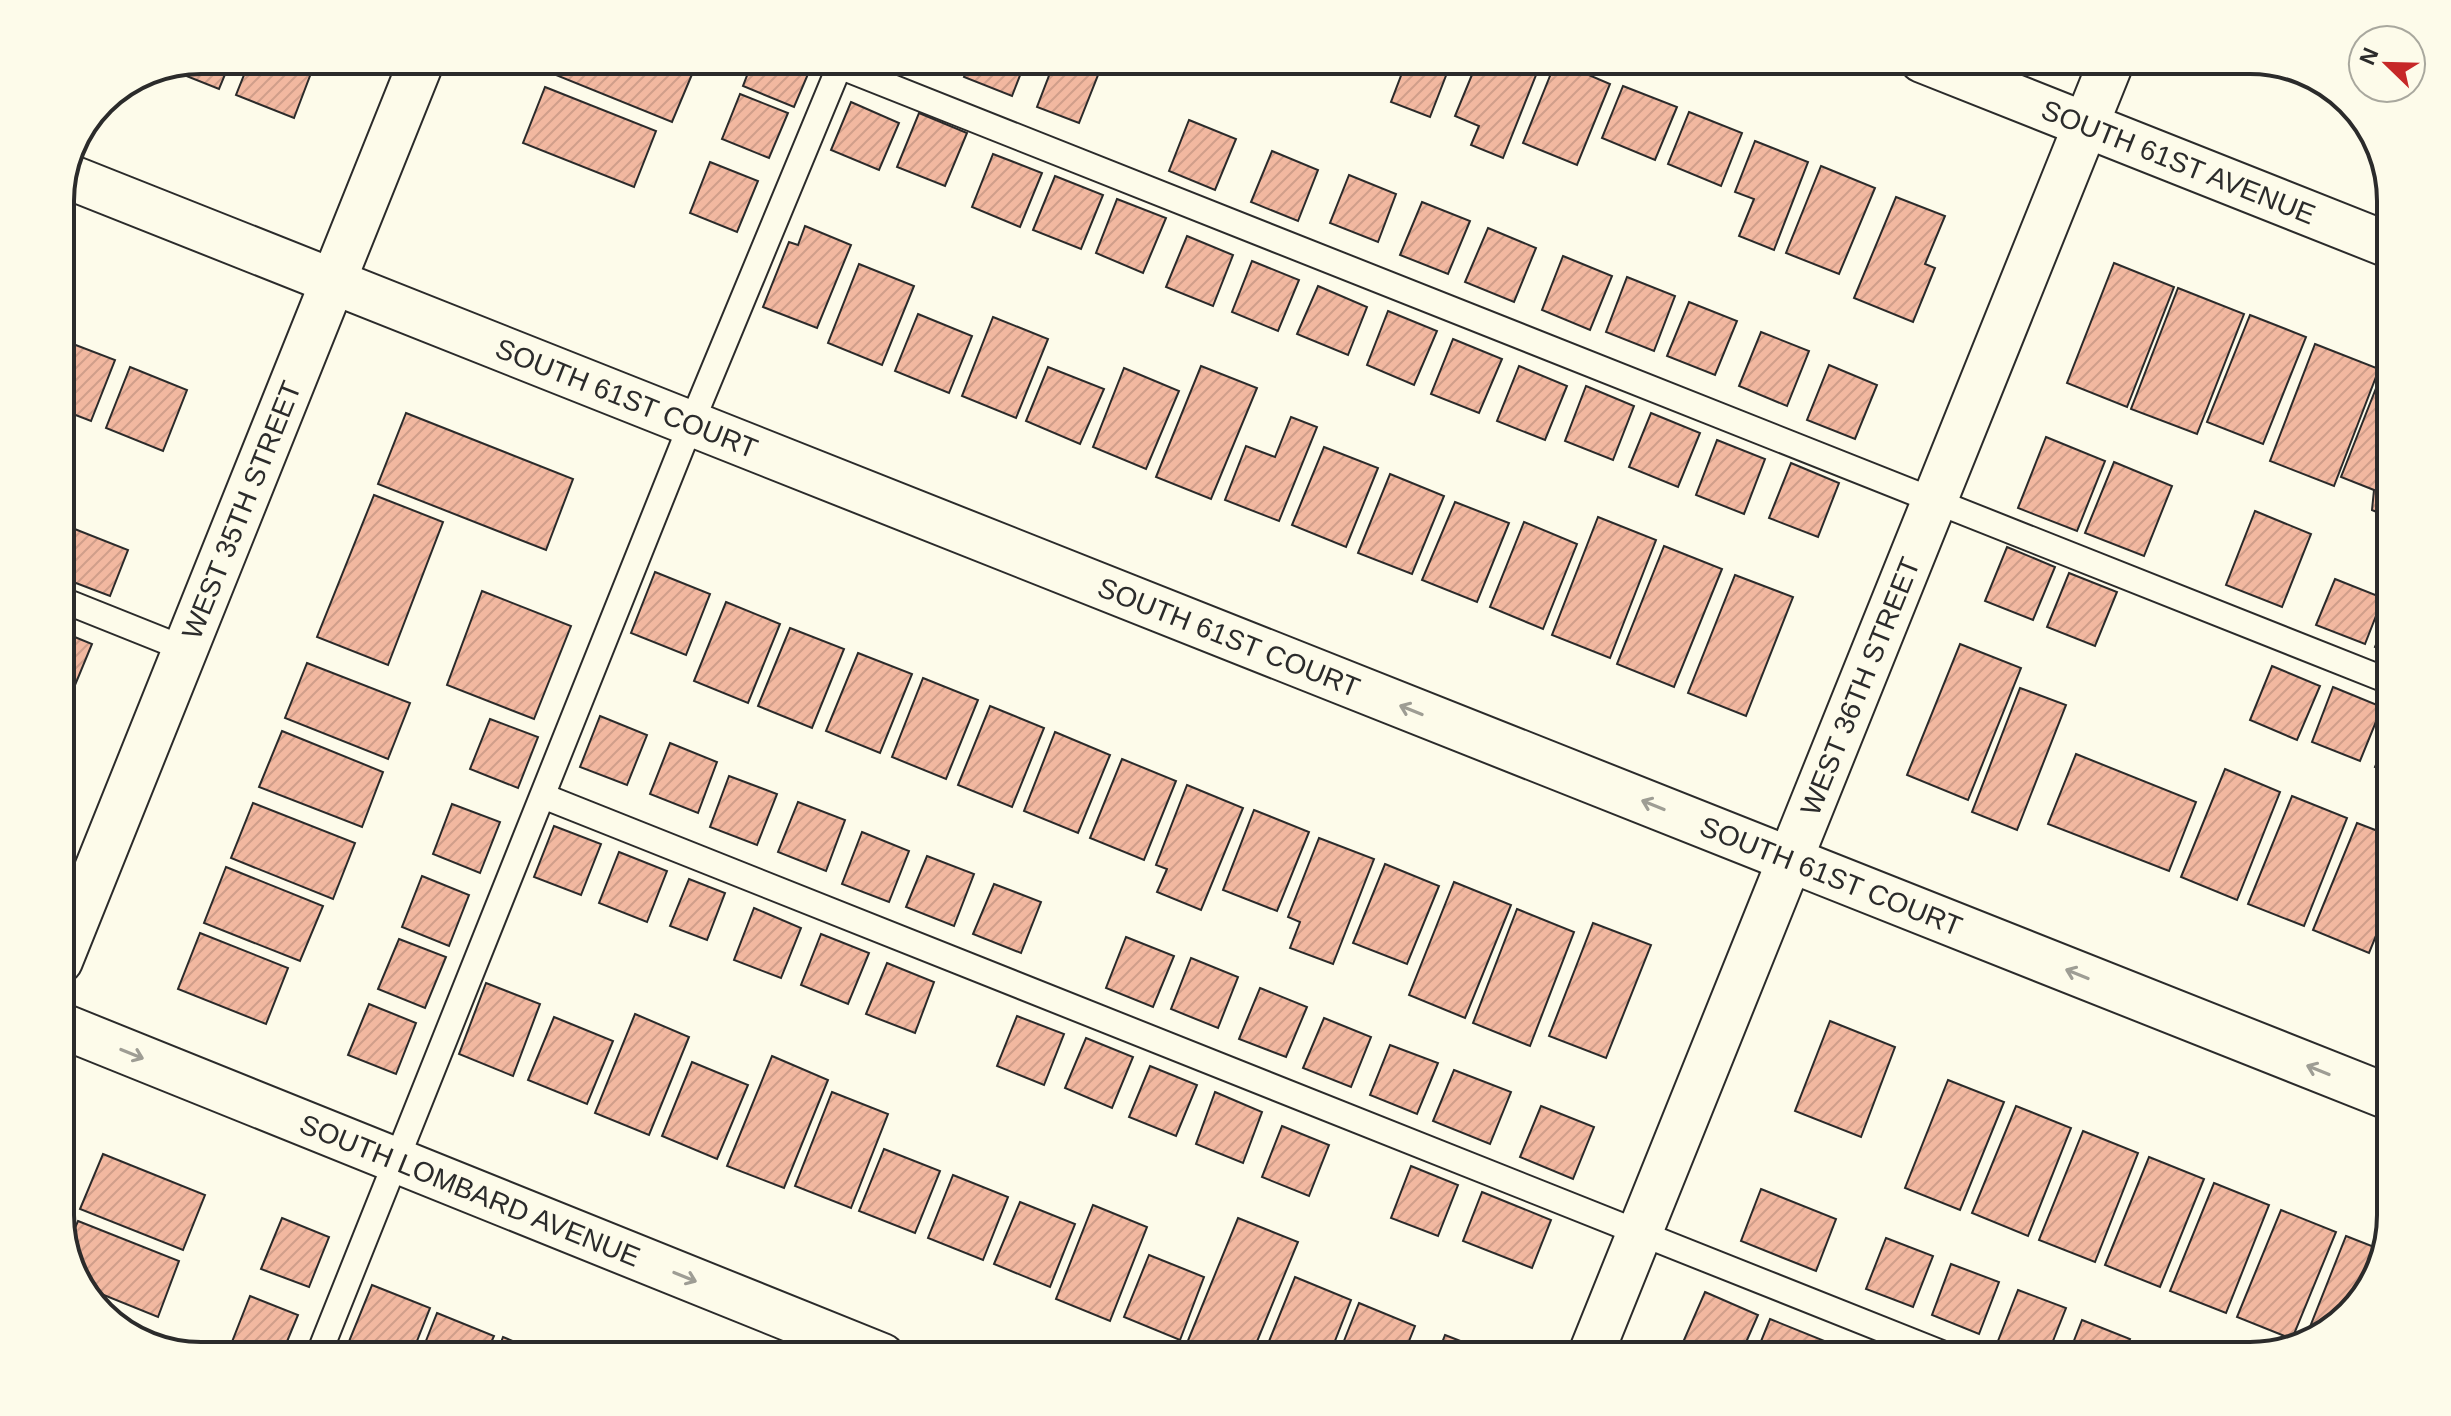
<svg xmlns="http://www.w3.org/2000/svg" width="2451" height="1416" viewBox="0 0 2451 1416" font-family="Arial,sans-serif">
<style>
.building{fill:url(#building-hatch);stroke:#2b2b2b;stroke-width:2}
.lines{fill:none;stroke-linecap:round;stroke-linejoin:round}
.service-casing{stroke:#2b2b2b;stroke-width:28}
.minor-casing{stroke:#2b2b2b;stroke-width:48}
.service{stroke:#fdfbea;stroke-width:24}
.minor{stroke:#fdfbea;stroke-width:44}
.oneway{stroke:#9e9d94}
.labels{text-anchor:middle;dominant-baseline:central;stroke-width:6;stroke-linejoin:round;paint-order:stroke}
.street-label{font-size:28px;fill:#2b2b2b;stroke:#fdfbea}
.rim{fill:none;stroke:#2b2b2b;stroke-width:4}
</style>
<defs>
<pattern id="building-hatch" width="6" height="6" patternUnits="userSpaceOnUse" patternTransform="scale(2)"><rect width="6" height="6" fill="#f2b8a0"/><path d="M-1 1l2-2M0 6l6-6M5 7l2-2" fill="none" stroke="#d09e8a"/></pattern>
</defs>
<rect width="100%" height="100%" fill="#fdfbea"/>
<!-- building -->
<g class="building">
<path d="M201 60H231L219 89 164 67Z"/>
<path d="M250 60H316L294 118 236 95Z"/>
<path d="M550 60H662L693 72 672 122 546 71Z"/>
<path d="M753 60H814L794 107 743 86Z"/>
<path d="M971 60H1026L1012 96 964 77Z"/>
<path d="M1055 60 1098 75 1079 123 1037 107Z"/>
<path d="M1407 60H1452L1430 117 1391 102Z"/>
<path d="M1478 60H1542L1503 158 1471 145 1479 126 1455 116Z"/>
<path d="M1556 61 1610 84 1577 165 1523 143Z"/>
<path d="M1623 86 1677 107 1655 160 1602 138Z"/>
<path d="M545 87 656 131 634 187 523 143Z"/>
<path d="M740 94 788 113 769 158 722 139Z"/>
<path d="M851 102 899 123 879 170 831 150Z"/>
<path d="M1689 112 1742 133 1721 186 1668 164Z"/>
<path d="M919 113 967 133 945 186 897 167Z"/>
<path d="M1189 120 1236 139 1215 190 1169 171Z"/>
<path d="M1755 141 1808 162 1774 250 1739 236 1754 199 1735 192Z"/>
<path d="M1272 151 1318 170 1298 221 1251 202Z"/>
<path d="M993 154 1042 173 1020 227 972 207Z"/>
<path d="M710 162 758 181 737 232 690 213Z"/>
<path d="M1821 166 1875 188 1839 274 1786 253Z"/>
<path d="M1349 175 1396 194 1378 242 1330 223Z"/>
<path d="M1055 176 1103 195 1081 249 1033 230Z"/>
<path d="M1896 197 1945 216 1925 264 1935 268 1913 322 1854 298Z"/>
<path d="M1117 199 1166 218 1143 273 1096 253Z"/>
<path d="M1422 202 1470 221 1448 274 1400 255Z"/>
<path d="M805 226 851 245 817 328 763 307 789 242 798 245Z"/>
<path d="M1488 228 1536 248 1514 302 1465 282Z"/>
<path d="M1187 236 1233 255 1213 306 1166 287Z"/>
<path d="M1563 256 1612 276 1590 330 1542 310Z"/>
<path d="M1252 261 1299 280 1278 331 1232 312Z"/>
<path d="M2114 263 2174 287 2127 407 2067 383Z"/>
<path d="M859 264 914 286 882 365 828 343Z"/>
<path d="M1627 277 1675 296 1654 351 1606 332Z"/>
<path d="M1318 286 1367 307 1348 355 1297 334Z"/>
<path d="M2178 288 2244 314 2197 434 2131 409Z"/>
<path d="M1689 302 1737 321 1715 375 1667 356Z"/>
<path d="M1388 311 1437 331 1414 385 1367 365Z"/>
<path d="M918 314 972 336 949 393 895 371Z"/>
<path d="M2250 315 2306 337 2263 444 2207 422Z"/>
<path d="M993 317 1048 339 1016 418 962 396Z"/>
<path d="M1761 332 1809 351 1787 406 1739 386Z"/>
<path d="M60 339 115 360 91 421 60 409Z"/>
<path d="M1453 339 1502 359 1479 413 1431 394Z"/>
<path d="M2315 344 2379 369 2334 486 2270 461Z"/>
<path d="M1829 365 1877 385 1855 439 1807 420Z"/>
<path d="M1201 366 1257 388 1211 499 1156 477Z"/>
<path d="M1519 366 1567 386 1545 440 1497 421Z"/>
<path d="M130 367 187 390 163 451 106 428Z"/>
<path d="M1048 367 1104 389 1080 444 1026 421Z"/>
<path d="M1124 368 1179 391 1146 469 1093 447Z"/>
<path d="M2384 368 2391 371V518L2372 510 2374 490 2341 477Z"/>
<path d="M1586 386 1634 406 1613 460 1565 441Z"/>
<path d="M406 413 573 479 546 550 378 484Z"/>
<path d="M1651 413 1700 433 1678 487 1629 467Z"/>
<path d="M1291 417 1317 427 1279 521 1225 500 1246 446 1275 457Z"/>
<path d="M2046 437 2105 461 2077 531 2018 508Z"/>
<path d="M1717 440 1765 459 1744 514 1696 495Z"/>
<path d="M1324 447 1378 468 1346 547 1292 525Z"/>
<path d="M2114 462 2172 486 2144 556 2085 533Z"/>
<path d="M1791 463 1839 483 1818 537 1769 518Z"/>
<path d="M1390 474 1444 496 1412 574 1358 553Z"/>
<path d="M374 495 443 522 388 665 317 637Z"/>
<path d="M1455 502 1509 523 1477 602 1422 580Z"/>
<path d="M2255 511 2311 534 2282 607 2226 585Z"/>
<path d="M1598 517 1656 540 1610 658 1552 635Z"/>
<path d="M1524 522 1577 544 1543 629 1490 607Z"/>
<path d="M62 524 128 550 110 596 60 577Z"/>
<path d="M1664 546 1722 569 1674 687 1617 664Z"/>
<path d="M2007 547 2055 567 2033 620 1985 601Z"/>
<path d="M655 572 710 594 686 655 631 633Z"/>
<path d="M2069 573 2117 592 2095 646 2047 627Z"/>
<path d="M1735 575 1793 597 1746 716 1688 693Z"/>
<path d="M2335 579 2383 598 2365 644 2316 625Z"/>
<path d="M482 591 571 626 534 719 447 685Z"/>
<path d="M726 602 780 624 748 703 694 681Z"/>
<path d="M2391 608V653L2375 647Z"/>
<path d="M790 628 844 649 812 728 758 706Z"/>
<path d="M60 631 92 644 73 690 60 685Z"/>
<path d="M1960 644 2021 668 1968 800 1907 775Z"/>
<path d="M858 653 912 674 880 753 826 731Z"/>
<path d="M307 663 410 703 388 759 285 718Z"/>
<path d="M2272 666 2320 686 2297 740 2250 720Z"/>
<path d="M923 678 978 700 946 779 892 757Z"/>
<path d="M2333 687 2382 707 2360 761 2312 742Z"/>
<path d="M2020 688 2066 705 2017 830 1972 812Z"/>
<path d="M990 706 1044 728 1012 807 958 785Z"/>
<path d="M600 716 647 735 627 785 580 767Z"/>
<path d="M490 719 538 737 518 788 470 769Z"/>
<path d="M2391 728V774L2375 767Z"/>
<path d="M282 731 383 772 362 827 259 787Z"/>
<path d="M1055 732 1110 755 1078 833 1024 811Z"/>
<path d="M670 743 717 762 698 813 650 794Z"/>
<path d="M2076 754 2196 802 2169 871 2048 824Z"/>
<path d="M1122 759 1176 781 1144 860 1090 838Z"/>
<path d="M2225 769 2280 792 2237 900 2181 877Z"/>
<path d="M729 776 777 794 757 845 710 827Z"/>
<path d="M1187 785 1243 808 1201 910 1157 892 1167 869 1156 865Z"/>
<path d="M2292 796 2347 818 2304 926 2248 904Z"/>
<path d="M798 802 845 820 826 871 778 852Z"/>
<path d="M253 803 355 843 333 899 231 858Z"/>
<path d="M452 804 500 822 480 873 433 854Z"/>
<path d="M1254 810 1309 832 1277 911 1223 890Z"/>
<path d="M2357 823 2391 836V899L2369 953 2313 930Z"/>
<path d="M554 826 601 844 581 895 534 877Z"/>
<path d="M862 832 909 851 889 902 842 884Z"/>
<path d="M1319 838 1374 859 1333 964 1290 948 1300 922 1288 917Z"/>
<path d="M619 852 667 871 647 922 599 903Z"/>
<path d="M927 856 974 874 954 926 906 907Z"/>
<path d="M1385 864 1439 886 1407 964 1353 943Z"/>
<path d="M226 867 323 906 300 961 204 923Z"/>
<path d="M422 876 469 895 449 946 402 927Z"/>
<path d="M689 879 725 893 707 940 670 926Z"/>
<path d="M1454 882 1511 905 1465 1018 1409 995Z"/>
<path d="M994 884 1041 902 1021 953 973 934Z"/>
<path d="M754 908 801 928 781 978 734 960Z"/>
<path d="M1517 909 1574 932 1530 1046 1473 1023Z"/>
<path d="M1593 923 1651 945 1606 1058 1549 1036Z"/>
<path d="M2391 927V960L2380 955Z"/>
<path d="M200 933 288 968 266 1024 178 989Z"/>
<path d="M821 934 869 953 848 1004 801 985Z"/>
<path d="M1126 937 1174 956 1153 1007 1106 988Z"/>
<path d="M399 939 446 957 425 1008 378 989Z"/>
<path d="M1191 958 1238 977 1218 1028 1171 1009Z"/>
<path d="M887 963 934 982 915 1033 866 1014Z"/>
<path d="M486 983 540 1004 513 1076 459 1054Z"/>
<path d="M1260 988 1307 1007 1286 1057 1239 1039Z"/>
<path d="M369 1004 416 1023 396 1074 348 1055Z"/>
<path d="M635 1014 689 1037 649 1135 595 1113Z"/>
<path d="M1017 1016 1064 1034 1044 1085 997 1066Z"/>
<path d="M554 1017 613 1041 587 1104 528 1080Z"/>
<path d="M1324 1018 1371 1037 1351 1087 1303 1068Z"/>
<path d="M1830 1021 1895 1047 1861 1137 1795 1111Z"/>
<path d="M1086 1038 1133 1057 1112 1108 1065 1088Z"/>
<path d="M1390 1045 1438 1063 1417 1114 1370 1095Z"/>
<path d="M772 1056 828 1080 784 1188 727 1166Z"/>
<path d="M692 1062 748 1085 717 1159 662 1136Z"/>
<path d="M1150 1066 1197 1085 1176 1136 1129 1117Z"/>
<path d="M1454 1070 1511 1092 1490 1144 1433 1121Z"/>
<path d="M1948 1080 2004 1102 1960 1210 1905 1188Z"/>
<path d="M832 1092 888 1114 851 1208 795 1186Z"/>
<path d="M1215 1092 1262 1112 1243 1163 1196 1144Z"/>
<path d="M1541 1106 1594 1127 1573 1179 1520 1157Z"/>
<path d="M2016 1106 2071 1128 2028 1236 1972 1213Z"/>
<path d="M1282 1126 1329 1145 1309 1196 1262 1177Z"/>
<path d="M2083 1131 2138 1153 2095 1262 2039 1240Z"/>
<path d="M884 1149 940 1171 915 1233 859 1211Z"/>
<path d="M103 1154 205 1195 183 1250 80 1209Z"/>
<path d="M2149 1157 2204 1179 2160 1287 2105 1265Z"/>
<path d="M1411 1166 1458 1185 1438 1236 1391 1218Z"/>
<path d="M953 1175 1008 1197 983 1260 928 1238Z"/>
<path d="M2214 1183 2269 1205 2226 1313 2170 1291Z"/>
<path d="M1761 1189 1836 1219 1816 1271 1741 1241Z"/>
<path d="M1482 1192 1551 1220 1532 1268 1463 1241Z"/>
<path d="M1020 1202 1075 1224 1050 1287 994 1264Z"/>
<path d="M1093 1205 1147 1227 1110 1321 1056 1299Z"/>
<path d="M2281 1210 2336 1232 2292 1339 2237 1317Z"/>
<path d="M282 1218 329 1237 309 1287 261 1269Z"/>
<path d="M1238 1218 1298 1242 1251 1356H1218L1187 1343Z"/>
<path d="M78 1221 179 1261 158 1317 79 1285 67 1246Z"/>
<path d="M2346 1236 2382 1250 2372 1285 2321 1337 2304 1342Z"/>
<path d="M1886 1238 1933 1256 1913 1307 1866 1289Z"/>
<path d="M1149 1255 1204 1277 1180 1340 1124 1317Z"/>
<path d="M1951 1264 1999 1282 1979 1334 1932 1315Z"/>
<path d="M1295 1277 1351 1300 1329 1356H1263Z"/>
<path d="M372 1285 430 1308 411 1356H343Z"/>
<path d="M2018 1290 2066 1308 2047 1356H2035L1998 1341Z"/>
<path d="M1705 1292 1758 1315 1740 1356H1677Z"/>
<path d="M250 1296 298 1315 281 1356H252L230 1347Z"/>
<path d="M1359 1303 1415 1326 1403 1356H1338Z"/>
<path d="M437 1313 494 1336 485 1356H420Z"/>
<path d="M113 1319 150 1334 147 1342 131 1337Z"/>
<path d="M1770 1319 1832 1344 1827 1356H1755Z"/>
<path d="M2082 1320 2130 1339 2123 1356H2068Z"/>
<path d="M1445 1335 1499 1356H1437Z"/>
<path d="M503 1337 549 1356H496Z"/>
<path d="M2148 1345 2175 1356H2144Z"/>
</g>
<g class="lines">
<defs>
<g id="service">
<path d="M839 66 2391 682"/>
<path d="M60 599 185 649"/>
<path d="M543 796 1949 1356"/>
<path d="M318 1356 691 424 842 60"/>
</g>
<g id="minor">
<path id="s1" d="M1922 60 2391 246"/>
<path id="s2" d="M67 176 2391 1098"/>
<path id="s3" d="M60 961 422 60"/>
<path id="s4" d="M60 1025 882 1356"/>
<path id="s5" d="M1590 1356 2112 60"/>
</g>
</defs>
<!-- service casing -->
<use href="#service" class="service-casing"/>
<!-- minor casing -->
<use href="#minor" class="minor-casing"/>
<!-- service -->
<use href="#service" class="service"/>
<!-- minor -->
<use href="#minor" class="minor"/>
</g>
<!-- one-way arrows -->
<defs><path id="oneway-shaft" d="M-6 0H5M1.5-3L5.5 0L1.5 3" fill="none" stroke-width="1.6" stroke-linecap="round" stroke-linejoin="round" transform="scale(2)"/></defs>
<g class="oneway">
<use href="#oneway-shaft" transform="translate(1411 710) rotate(-158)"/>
<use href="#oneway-shaft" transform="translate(1653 805) rotate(-158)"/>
<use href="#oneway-shaft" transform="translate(2077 974) rotate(-158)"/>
<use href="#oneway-shaft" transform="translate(132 1054) rotate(22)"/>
<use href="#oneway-shaft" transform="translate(2318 1070) rotate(-158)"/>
<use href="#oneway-shaft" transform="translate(685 1277) rotate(22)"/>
</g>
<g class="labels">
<!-- street labels -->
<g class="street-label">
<text stroke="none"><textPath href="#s1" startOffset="276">SOUTH 61ST AVENUE</textPath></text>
<text stroke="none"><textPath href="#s2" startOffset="602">SOUTH 61ST COURT</textPath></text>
<text stroke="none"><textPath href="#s3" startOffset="486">WEST 35TH STREET</textPath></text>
<text stroke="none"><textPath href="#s2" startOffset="1250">SOUTH 61ST COURT</textPath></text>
<text stroke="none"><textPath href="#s5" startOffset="722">WEST 36TH STREET</textPath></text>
<text stroke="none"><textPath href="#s2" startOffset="1898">SOUTH 61ST COURT</textPath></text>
<text stroke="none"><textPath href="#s4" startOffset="442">SOUTH LOMBARD AVENUE</textPath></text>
</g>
</g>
<!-- crop -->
<path d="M0 0H2451V1416H0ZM201 74H2250A127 127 0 0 1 2377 201V1215A127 127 0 0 1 2250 1342H201A127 127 0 0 1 74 1215V201A127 127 0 0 1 201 74Z" fill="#fdfbea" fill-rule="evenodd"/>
<path class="rim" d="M201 74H2250A127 127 0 0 1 2377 201V1215A127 127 0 0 1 2250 1342H201A127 127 0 0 1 74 1215V201A127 127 0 0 1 201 74Z"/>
<!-- north arrow -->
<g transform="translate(2387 64) rotate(293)"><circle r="38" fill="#fdfbea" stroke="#a9a89e" stroke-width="2"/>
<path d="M0-6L14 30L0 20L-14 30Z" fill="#c62828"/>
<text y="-12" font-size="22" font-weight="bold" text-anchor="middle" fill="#2b2b2b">N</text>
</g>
</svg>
